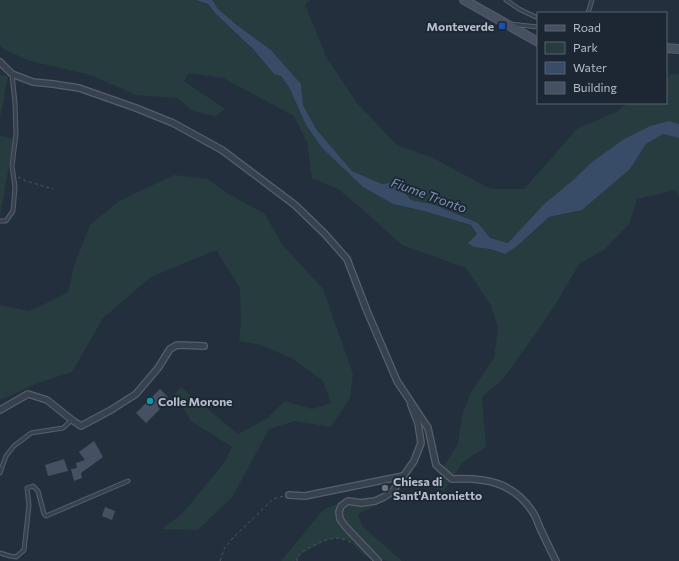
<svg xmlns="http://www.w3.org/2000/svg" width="679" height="561" viewBox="0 0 679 561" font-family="Commissioner,sans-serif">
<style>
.green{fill:#263c3f}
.water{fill:#394c67}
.building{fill:#455162}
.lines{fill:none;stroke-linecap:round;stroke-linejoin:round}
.lane-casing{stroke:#565f6c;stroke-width:5}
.street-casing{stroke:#565f6c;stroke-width:8}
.secondary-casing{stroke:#565f6c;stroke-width:10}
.path{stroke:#44595c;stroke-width:1;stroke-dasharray:3 3;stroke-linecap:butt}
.lane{stroke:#38414e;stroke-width:3}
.street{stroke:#38414e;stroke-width:5.5}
.secondary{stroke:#465061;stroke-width:8}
.transit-dot{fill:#1a4fb4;stroke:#1d2633;stroke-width:1.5}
.culture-dot{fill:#0f9aa8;stroke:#1d2633;stroke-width:1.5}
.worship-dot{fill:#6b7280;stroke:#1d2633;stroke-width:1.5}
.labels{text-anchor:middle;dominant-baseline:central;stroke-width:3.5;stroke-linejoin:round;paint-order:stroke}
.poi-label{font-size:12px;font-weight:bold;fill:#b4bcc9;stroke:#1d2633;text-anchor:start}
.water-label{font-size:13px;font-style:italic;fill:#7c92b1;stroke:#1d2633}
</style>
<rect width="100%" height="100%" fill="#242f3e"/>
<!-- green -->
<g class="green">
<path d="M0 0H196L208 4 216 14 254 50 274 74 281 76 289 87 306 125 322 148 363 187 393 204 424 211 471 225 477 234 474 247 490 249 505 254 516 247 549 217 582 210 630 169 646 144 663 134 679 138V197L675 190 637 199 629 224 604 250 579 264 558 300 539 329 503 379 482 397 486 447 463 462 444 491 432 487 458 443 462 416 471 392 494 358 498 327 490 304 466 268 402 245 360 207 338 189 312 178 307 142 294 116 223 78 189 73 184 81 225 109 216 116 193 111 177 98 136 95 91 75 30 61 3 49 0 45Z"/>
<path d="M212 0H311L305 5 327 58 357 103 397 145 433 158 491 189H524L577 129 616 112 628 103H666V78L672 74H679V124L669 121 650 126 624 139 592 162 572 181 544 204 508 243 490 238 478 223 435 205 411 200 396 182 382 184 352 171 316 129 303 105 301 84 271 50 238 26 218 9Z"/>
<path d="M0 75 8 76 0 118Z"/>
<path d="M0 136 14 138 0 216Z"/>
<path d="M174 175 207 179 227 193 265 214 281 243 323 289 353 374 350 398 331 427 295 421 269 429 233 496 198 530 161 529 182 514 224 463 232 447 191 421 175 393 181 387 238 434 266 419 285 401 312 409 331 403 323 381 293 359 261 345 239 341 241 324 240 288 216 250 151 277 103 318 72 372 38 383 0 400V305L29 311 45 304 68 292 74 266 90 225 119 201Z"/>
<path d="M394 496 358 514 362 526 402 561C373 561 366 561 350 540L331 538 303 552 295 561H281L324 509 356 498Z"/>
</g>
<!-- water -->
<path class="water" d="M196 0H212L218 9 238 26 271 50 301 84 303 105 316 129 352 171 382 184 396 182 411 200 435 205 478 223 490 238 508 243 544 204 572 181 592 162 624 139 650 126 669 121 679 124V138L663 134 646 144 630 169 582 210 549 217 516 247 505 254 490 249 474 247 468 243 477 234 471 225 424 211 393 204 363 187 322 148 306 125 289 87 281 76 274 74 254 50 216 14 208 4Z"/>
<!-- building -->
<g class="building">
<path d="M160 389 168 397 158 407 160 409 146 423 136 413Z"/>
<path d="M94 441 103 457 81 473 82 478 74 481 71 469 77 468 76 463 85 460 79 452Z"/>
<path d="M64 459 68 471 48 476 45 465Z"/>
<path d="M105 507 115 511 112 520 102 516Z"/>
</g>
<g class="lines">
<defs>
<g id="lane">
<path d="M506 0 519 9 538 18"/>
<path d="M588 13 592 0"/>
<path d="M510 24 538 27"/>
<path d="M0 221H6L13 211 15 187 12 166 16 134 15 103 12 74"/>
<path d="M0 473 6 456 14 446 31 433 63 428 72 420"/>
<path d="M0 553 10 556 16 557 24 550 29 505 27 488 33 486 38 491 44 514 46 516 128 481"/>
</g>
<g id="street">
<path d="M0 62 12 74 33 82 53 84 79 88 136 108 173 123 222 150 295 205 325 234 347 259 367 311 397 381 428 428 436 465 452 479C484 477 513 482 532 511 536 516 538 524 541 530 546 541 551 551 556 561"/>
<path d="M0 410 28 394 47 400 72 420 81 426 111 410 136 394 158 368 170 349 177 345 204 346"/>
<path d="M289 495 305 496 403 476"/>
<path d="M378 561 345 526 340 519 339 512 341 506 348 501 361 503 375 501 384 497 393 491 414 461 421 443 418 423 411 405"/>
</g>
<g id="secondary">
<path d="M464 0 538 42"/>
<path d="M666 48 679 49"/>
</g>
</defs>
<!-- lane casing -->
<use href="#lane" class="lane-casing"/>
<!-- street casing -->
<use href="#street" class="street-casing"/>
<!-- secondary casing -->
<use href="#secondary" class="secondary-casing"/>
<!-- path -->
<g class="path">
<path d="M18 177 26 181 53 189"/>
<path d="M220 561 224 549 232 539 273 499 284 496"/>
<path d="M297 561V557C308 547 323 539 338 538 343 538 349 542 353 543"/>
</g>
<!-- lane -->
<use href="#lane" class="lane"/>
<!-- street -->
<use href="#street" class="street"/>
<!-- secondary -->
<use href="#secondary" class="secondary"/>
</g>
<!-- markers -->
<rect class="transit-dot" x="498" y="22" width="8" height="8" rx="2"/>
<circle class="culture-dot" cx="150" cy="401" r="4"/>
<circle class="worship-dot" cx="385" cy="488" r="4"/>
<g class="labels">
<!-- poi labels -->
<g class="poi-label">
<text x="494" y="26" text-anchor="end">Monteverde</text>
<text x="158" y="401">Colle Morone</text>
<text x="393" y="481">Chiesa di<tspan x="393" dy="14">Sant'Antonietto</tspan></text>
</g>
<!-- water labels -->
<g class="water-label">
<text transform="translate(429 195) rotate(20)">Fiume Tronto</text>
</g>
</g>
<!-- legend -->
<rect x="537" y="12" width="130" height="92" fill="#1d2633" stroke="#59626f"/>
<rect x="545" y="25" width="20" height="6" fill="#465061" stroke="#59626f"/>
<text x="573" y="32" font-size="12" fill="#b4bcc9">Road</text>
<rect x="545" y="42" width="20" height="12" fill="#263c3f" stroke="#59626f"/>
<text x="573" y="52" font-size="12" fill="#b4bcc9">Park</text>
<rect x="545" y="62" width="20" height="12" fill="#394c67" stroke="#59626f"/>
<text x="573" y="72" font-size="12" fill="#b4bcc9">Water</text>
<rect x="545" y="82" width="20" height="12" fill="#455162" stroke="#59626f"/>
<text x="573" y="92" font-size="12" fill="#b4bcc9">Building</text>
</svg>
